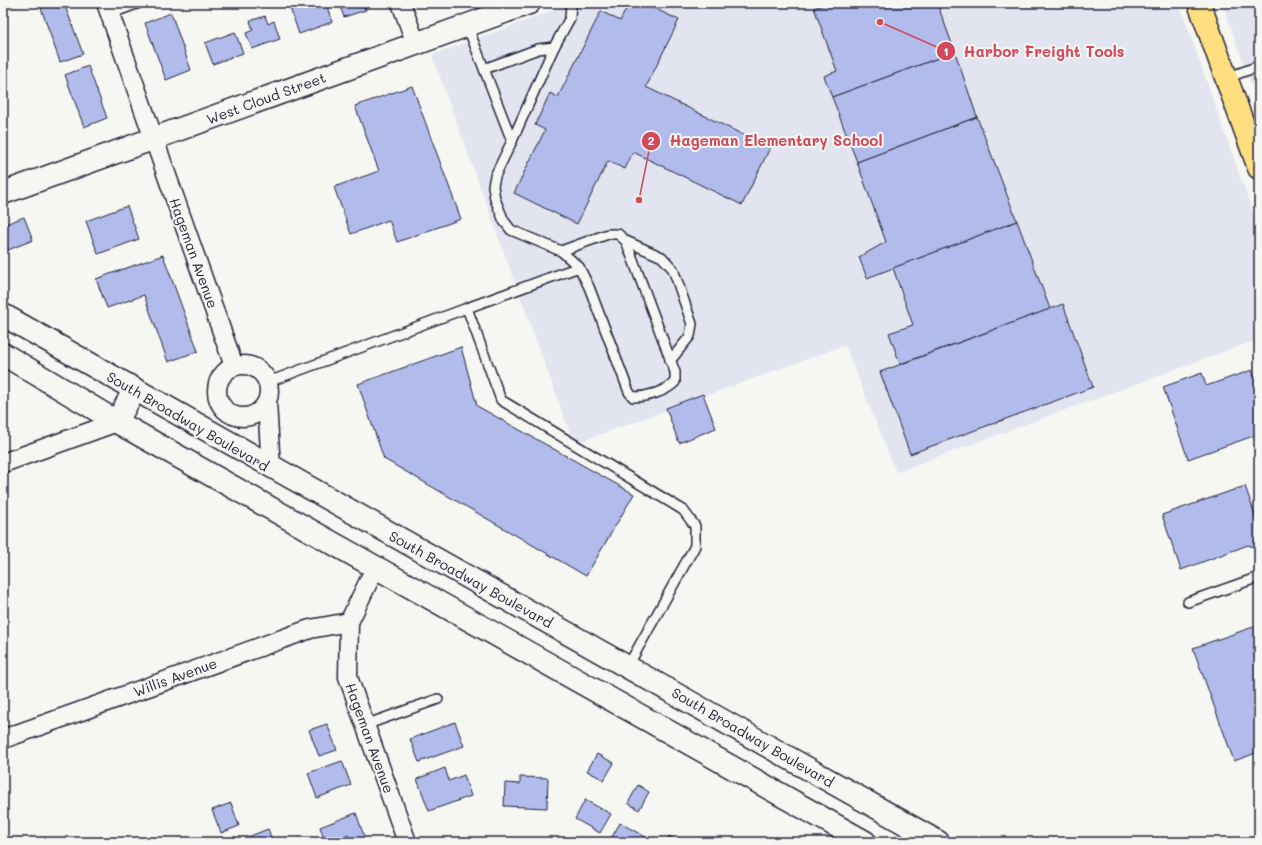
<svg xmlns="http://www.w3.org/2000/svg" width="1262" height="845" viewBox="0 0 1262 845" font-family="Mali,sans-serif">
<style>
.built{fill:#e2e5f0}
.building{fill:#b2bcec;stroke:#22223b}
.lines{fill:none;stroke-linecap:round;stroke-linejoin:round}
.lane-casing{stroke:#22223b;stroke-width:12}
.street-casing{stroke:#22223b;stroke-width:21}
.secondary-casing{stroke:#22223b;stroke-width:25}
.primary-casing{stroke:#22223b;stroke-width:25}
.lane{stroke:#f6f6f2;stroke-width:9}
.street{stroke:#f6f6f2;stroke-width:18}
.secondary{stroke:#f6f6f2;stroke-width:22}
.primary{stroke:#fedf80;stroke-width:22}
.labels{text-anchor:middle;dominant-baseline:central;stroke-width:4;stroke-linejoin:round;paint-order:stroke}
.street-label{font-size:14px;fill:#22223b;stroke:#f6f6f2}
.leader{fill:none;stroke:#d1495b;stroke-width:1.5}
.callout-dot{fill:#d1495b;stroke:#f6f6f2;stroke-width:1.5}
.mark-label{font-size:12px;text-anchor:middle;font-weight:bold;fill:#fff}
.callout-label{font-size:15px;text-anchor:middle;font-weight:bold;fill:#d1495b;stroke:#f6f6f2;stroke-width:4;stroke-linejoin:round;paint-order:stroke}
</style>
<rect width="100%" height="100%" fill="#f6f6f2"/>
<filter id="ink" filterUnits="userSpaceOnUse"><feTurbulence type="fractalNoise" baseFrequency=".025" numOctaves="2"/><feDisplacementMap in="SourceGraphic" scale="8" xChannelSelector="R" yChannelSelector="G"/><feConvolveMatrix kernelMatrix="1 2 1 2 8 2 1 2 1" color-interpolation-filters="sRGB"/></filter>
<g filter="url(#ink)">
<!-- built -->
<g class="built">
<path d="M573 3H1179L1259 230V339L896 472 845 345 574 444 432 55Z"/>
<path d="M1222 3H1259V106Z"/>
</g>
<!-- building -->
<g class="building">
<path d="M10 3H20L11 6Z"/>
<path d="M55 3H64L83 54 60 62 41 8Z"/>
<path d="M295 3H301L304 9 320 3H326L332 22 299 34 289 5Z"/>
<path d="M339 3H364L366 10 344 17Z"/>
<path d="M629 3H643L679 20 646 87 770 148 742 205 633 152 625 169 608 161 577 224 514 193 545 130 535 125 550 93 558 97 601 11 620 21Z"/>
<path d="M828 3H937L955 52 832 97 824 76 837 71 814 8Z"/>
<path d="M171 13 191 70 166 80 145 23Z"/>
<path d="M265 16 268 24 274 21 280 39 252 49 246 33 253 30 250 21Z"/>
<path d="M235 32 243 53 213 64 205 43Z"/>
<path d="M955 52 977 117 857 162 832 97Z"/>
<path d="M88 66 107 118 84 127 65 75Z"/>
<path d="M412 86 461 219 397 242 389 220 351 234 334 187 379 171 355 106Z"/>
<path d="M977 117 1017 221 867 278 859 257 886 242 857 162Z"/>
<path d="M127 206 139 239 98 254 86 221Z"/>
<path d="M24 217 33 240 8 250 3 237V225Z"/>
<path d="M1017 221 1050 309 900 364 889 333 913 325 893 268Z"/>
<path d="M163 255 198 351 168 362 144 295 107 308 96 279Z"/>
<path d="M1063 304 1093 387 910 454 880 372Z"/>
<path d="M461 347 477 406 634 494 586 576 384 459 358 384Z"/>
<path d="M1252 370 1259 390V434L1188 459 1163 387 1202 373 1206 386Z"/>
<path d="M703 394 716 428 679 443 666 408Z"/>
<path d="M1245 486 1259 526V549L1248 545 1181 570 1162 515Z"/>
<path d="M1259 625V752L1234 761 1193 648Z"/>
<path d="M455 722 464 746 419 762 410 739Z"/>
<path d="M327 724 337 750 319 756 309 730Z"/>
<path d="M597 754 614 763 604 780 587 771Z"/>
<path d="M342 761 351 785 317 798 308 773Z"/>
<path d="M445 768 449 781 464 775 471 796 429 811 417 779Z"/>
<path d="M520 777 548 778 547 808 504 806 505 783 520 784Z"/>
<path d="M638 785 649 792 639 810 628 803Z"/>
<path d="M585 800 611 814 600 833 575 819Z"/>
<path d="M231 803 239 826 221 833 212 810Z"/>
<path d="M356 813 366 842H351L348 835 325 842 320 827Z"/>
<path d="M620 823 653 841 652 842H609Z"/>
<path d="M268 829 273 842H250L248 837Z"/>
<path d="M669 836 679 842H666Z"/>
</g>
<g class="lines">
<defs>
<g id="lane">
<path d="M109 14 139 3"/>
<path d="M467 25 512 141 554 47 538 49 484 69"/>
<path d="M554 47 570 18 571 3"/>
<path d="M1226 78 1259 66"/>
<path d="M512 141 495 176 493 186 495 199 504 221 511 230 561 251 579 267 589 287 629 392 633 397C647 397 665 392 675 382V372L626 241 618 234H608L561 251"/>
<path d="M626 241 662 257 673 269 692 324 690 336 670 361"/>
<path d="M467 308 579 267"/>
<path d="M268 382 467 308 501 400 683 510 695 526V546L628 666"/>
<path d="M1188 602 1259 577"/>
<path d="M365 725 438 699"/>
</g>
<g id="street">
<path d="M106 3 234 366"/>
<path d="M401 3 416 44"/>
<circle cx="243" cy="391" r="26"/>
<path d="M267 402 271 468"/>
<path d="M3 463 117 422"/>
<path d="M376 566 349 622 348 677 407 842"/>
<path d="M3 739 310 629 349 622"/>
</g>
<g id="secondary">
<path d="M3 193 529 3"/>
<path d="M3 315 938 842"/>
<path d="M3 354 117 422 865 842"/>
<path d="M117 422 134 390"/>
</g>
<path id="primary" d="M1199 3 1259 168"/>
</defs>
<!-- lane casing -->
<use href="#lane" class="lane-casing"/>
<!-- street casing -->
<use href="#street" class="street-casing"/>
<!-- secondary casing -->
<use href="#secondary" class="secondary-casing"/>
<!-- primary casing -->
<use href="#primary" class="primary-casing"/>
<!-- lane -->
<use href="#lane" class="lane"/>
<!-- street -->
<use href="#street" class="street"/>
<!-- secondary -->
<use href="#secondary" class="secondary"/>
<!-- primary -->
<use href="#primary" class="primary"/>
</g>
</g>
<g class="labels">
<!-- street labels -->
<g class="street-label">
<text transform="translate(266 98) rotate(-20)">West Cloud Street</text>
<text transform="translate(194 253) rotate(70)">Hageman Avenue</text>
<text transform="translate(188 421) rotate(30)">South Broadway Boulevard</text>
<text transform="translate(471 579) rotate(29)">South Broadway Boulevard</text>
<text transform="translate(175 677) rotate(-20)">Willis Avenue</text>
<text transform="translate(753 737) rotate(30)">South Broadway Boulevard</text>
<text transform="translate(370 738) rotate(70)">Hageman Avenue</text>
</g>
</g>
<!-- callouts -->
<path class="leader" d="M880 22L946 51M639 200L651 141"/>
<g class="callout-dot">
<circle cx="880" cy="22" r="4"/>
<circle cx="639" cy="200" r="4"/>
<circle cx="946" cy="51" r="10"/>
<circle cx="651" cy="141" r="10"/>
</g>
<g class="mark-label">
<text x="946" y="56">1</text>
<text x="651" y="145">2</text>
</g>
<g class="callout-label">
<text x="1044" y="57">Harbor Freight Tools</text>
<text x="776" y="146">Hageman Elementary School</text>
</g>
<!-- margin -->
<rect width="1262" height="845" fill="none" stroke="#f6f6f2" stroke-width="16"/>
<rect x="8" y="8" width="1246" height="829" fill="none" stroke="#22223b" stroke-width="1.5" filter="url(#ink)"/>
</svg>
